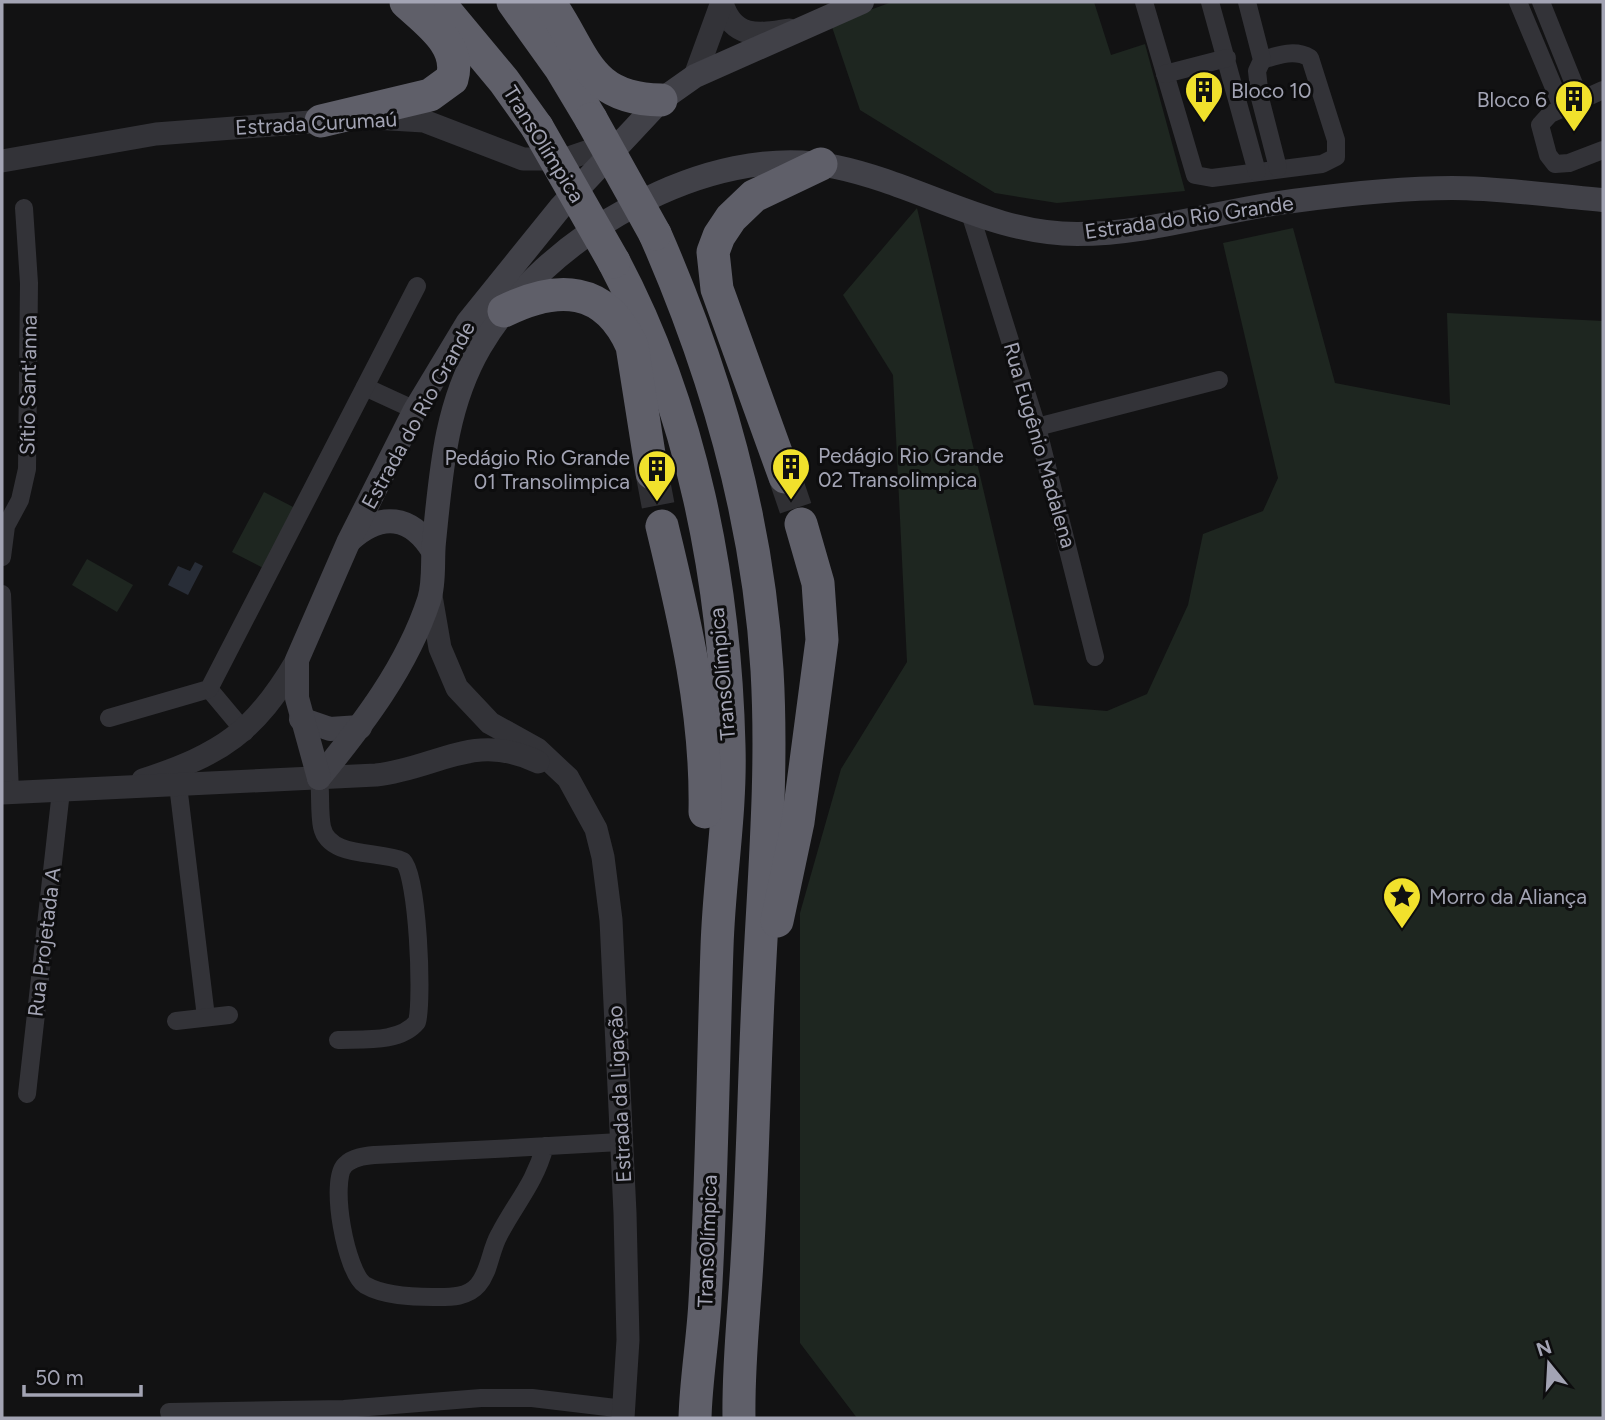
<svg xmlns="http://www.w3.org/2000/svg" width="1605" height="1420" viewBox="0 0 1605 1420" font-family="Figtree,sans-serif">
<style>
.green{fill:#1e2620}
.water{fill:#282d37}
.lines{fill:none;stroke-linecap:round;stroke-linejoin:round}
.motorway-tunnel{stroke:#2f2f33;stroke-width:33;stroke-dasharray:33 17;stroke-linecap:butt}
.minor{stroke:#333338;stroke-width:18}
.tertiary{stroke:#333338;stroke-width:23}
.secondary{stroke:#414148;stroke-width:24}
.motorway{stroke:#5f5f69;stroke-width:33}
.motorway-bridge{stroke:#5f5f69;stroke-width:33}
.labels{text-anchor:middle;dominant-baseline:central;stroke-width:6;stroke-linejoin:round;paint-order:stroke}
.poi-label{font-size:21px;fill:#a3a4b4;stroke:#0d0d0e;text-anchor:start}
.street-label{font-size:21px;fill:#a3a4b4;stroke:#0d0d0e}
</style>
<rect width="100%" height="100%" fill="#121213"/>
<!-- green -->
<g class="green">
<path d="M892 2H1094L1111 55 1145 44 1185 191 1057 203 995 193 860 110 831 24Z"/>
<path d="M917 208 1034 705 1107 711 1147 694 1188 605 1203 534 1263 511 1278 478 1223 243 1293 228 1335 383 1450 405 1447 313 1603 321V1418H857L800 1343V913L841 769 907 662 893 375 843 295Z"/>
<path d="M264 492 299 510 267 570 232 552Z"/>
<path d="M87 559 133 585 117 612 72 585Z"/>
</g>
<!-- water -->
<path class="water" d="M195 562 203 566 188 595 168 585 178 566 190 571Z"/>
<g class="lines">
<!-- motorway-tunnel -->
<g class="motorway-tunnel">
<path d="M652 473 662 526"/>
<path d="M785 477 801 524"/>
</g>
<!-- minor -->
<g class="minor">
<path d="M1144 2 1195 175 1212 178 1322 164 1336 157V140L1310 58C1295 49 1278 55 1262 60"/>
<path d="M1210 2 1257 172"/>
<path d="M1247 2 1262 60 1257 71 1260 98 1278 168"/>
<path d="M1518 2 1562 107"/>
<path d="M1541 2 1580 99"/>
<path d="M1165 74 1227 58"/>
<path d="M1603 90 1550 114 1540 125 1548 155 1555 164 1569 163 1603 150"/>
<path d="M970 213 1037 427 1095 657"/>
<path d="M365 387 415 410"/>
<path d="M1037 427 1219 380"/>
<path d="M2 557 6 526 20 500 27 469 29 283 24 208"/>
<path d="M2 594 10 793"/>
<path d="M209 689 245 732"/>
<path d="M109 718 209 689 417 286"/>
<path d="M319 778C321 794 319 812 322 827 329 859 380 850 403 861 418 875 423 1000 417 1022 400 1043 363 1039 338 1040"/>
<path d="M178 785 206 1017"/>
<path d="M176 1021 229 1015"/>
<path d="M27 1094 61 791"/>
<path d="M545 1146C534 1185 516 1202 499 1235 490 1251 490 1271 478 1285 467 1298 449 1297 433 1297 412 1297 384 1296 365 1285 346 1273 329 1181 345 1165 353 1157 365 1156 375 1155 457 1151 538 1147 620 1142"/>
<path d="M169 1412 344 1409 481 1398H532L624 1409"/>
</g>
<!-- tertiary -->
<g class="tertiary">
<path d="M722 3C733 39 758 35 789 30"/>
<path d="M695 76 722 2"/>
<path d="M374 118 424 121 523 159H566L619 141"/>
<path d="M2 161 156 134 336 120"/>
<path d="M431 596 440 648 457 688 490 723 537 749 568 778 596 829 603 857 611 920 625 1213 628 1340 623 1418"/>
<path d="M143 780C222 754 255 732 297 660"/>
<path d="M2 793 376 775C438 768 474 731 538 762"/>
</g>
<!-- secondary -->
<g class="secondary">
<path d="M350 540C381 512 411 515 433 551"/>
<path d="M301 719 330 729 360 727"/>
<path d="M319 778C363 724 407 667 429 600 435 582 432 560 434 542 441 474 445 407 480 347 542 239 708 139 836 167 918 184 991 234 1077 234 1150 234 1221 210 1293 201 1346 194 1399 188 1452 188 1502 188 1553 196 1603 200"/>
<path d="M319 778 297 698V660L348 543 415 410 468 322 560 208 661 100 695 76 862 2"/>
</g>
<!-- motorway -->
<g class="motorway">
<path d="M513 2 561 69 591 119"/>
<path d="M549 2C585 53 586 99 661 100"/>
<path d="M444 9 504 81 537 127"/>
<path d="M321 121 430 95 452 79C462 45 427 22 406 2"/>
<path d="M655 234C716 373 758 517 767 670 773 773 764 875 759 978 754 1072 753 1167 747 1262 744 1314 738 1366 739 1418"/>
<path d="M614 262C692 409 725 581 729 746 731 813 719 880 717 947 713 1065 712 1183 705 1301 703 1340 696 1379 695 1418"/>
<path d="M504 311C557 285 605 285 632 346L652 473"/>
<path d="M785 477 717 289 713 252 719 236 731 218 754 196 821 164"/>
<path d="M662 526C685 621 707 714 705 812"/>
<path d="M777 921 798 822 822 640 818 583 801 524"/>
</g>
<!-- motorway-bridge -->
<g class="motorway-bridge">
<path d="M591 119 655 234"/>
<path d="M537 127 614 262"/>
</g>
</g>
<!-- icons -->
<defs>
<symbol id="building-pin" viewBox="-11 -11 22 30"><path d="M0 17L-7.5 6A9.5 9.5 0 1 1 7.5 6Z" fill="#f1e12c" stroke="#0d0d0e"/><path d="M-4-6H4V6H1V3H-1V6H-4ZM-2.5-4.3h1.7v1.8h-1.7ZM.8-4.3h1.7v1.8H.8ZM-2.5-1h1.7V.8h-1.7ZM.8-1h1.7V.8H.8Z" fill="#111"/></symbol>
<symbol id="sight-pin" viewBox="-11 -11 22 30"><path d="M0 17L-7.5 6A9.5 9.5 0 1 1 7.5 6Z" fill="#f1e12c" stroke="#0d0d0e"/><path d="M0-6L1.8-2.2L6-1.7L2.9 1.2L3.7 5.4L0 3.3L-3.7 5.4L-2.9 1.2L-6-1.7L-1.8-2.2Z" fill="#111"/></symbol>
</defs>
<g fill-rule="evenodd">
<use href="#building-pin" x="1182" y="68" width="44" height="60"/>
<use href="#building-pin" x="1552" y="77" width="44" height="60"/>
<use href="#building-pin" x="769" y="445" width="44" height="60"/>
<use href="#building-pin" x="635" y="447" width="44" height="60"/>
<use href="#sight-pin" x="1380" y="874" width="44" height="60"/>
</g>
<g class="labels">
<!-- poi labels -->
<g class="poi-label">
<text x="1231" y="90">Bloco 10</text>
<text x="1547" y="99" text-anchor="end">Bloco 6</text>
<text x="818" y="455">Pedágio Rio Grande<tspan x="818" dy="24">02 Transolimpica</tspan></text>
<text x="630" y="457" text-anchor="end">Pedágio Rio Grande<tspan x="630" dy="24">01 Transolimpica</tspan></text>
<text x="1429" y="896">Morro da Aliança</text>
</g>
<!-- street labels -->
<g class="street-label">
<text transform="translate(316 123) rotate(-3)">Estrada Curumaú</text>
<text transform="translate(544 144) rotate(58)">TransOlímpica</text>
<text transform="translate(1189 217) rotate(-8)">Estrada do Rio Grande</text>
<text transform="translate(28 385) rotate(-89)">Sítio Sant'anna</text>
<text transform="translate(418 415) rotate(-61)">Estrada do Rio Grande</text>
<text transform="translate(1040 445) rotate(74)">Rua Eugênio Madalena</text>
<text transform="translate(722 674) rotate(-95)">TransOlímpica</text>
<text transform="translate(44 942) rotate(-83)">Rua Projetada A</text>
<text transform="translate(619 1094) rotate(-93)">Estrada da Ligação</text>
<text transform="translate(707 1241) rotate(-88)">TransOlímpica</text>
</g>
</g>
<!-- border -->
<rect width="1605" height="1420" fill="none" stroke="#a3a4b4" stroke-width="7"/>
<!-- north arrow -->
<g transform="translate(1549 1364) rotate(342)" stroke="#0d0d0e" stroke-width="5" paint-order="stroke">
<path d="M0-5L12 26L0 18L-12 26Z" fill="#a3a4b4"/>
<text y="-10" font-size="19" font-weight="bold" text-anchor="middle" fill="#a3a4b4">N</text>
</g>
<!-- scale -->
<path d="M24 1385v10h117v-10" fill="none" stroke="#a3a4b4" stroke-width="3.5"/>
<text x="35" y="1385" font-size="21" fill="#a3a4b4" stroke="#0d0d0e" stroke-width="5" paint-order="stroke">50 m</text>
</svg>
